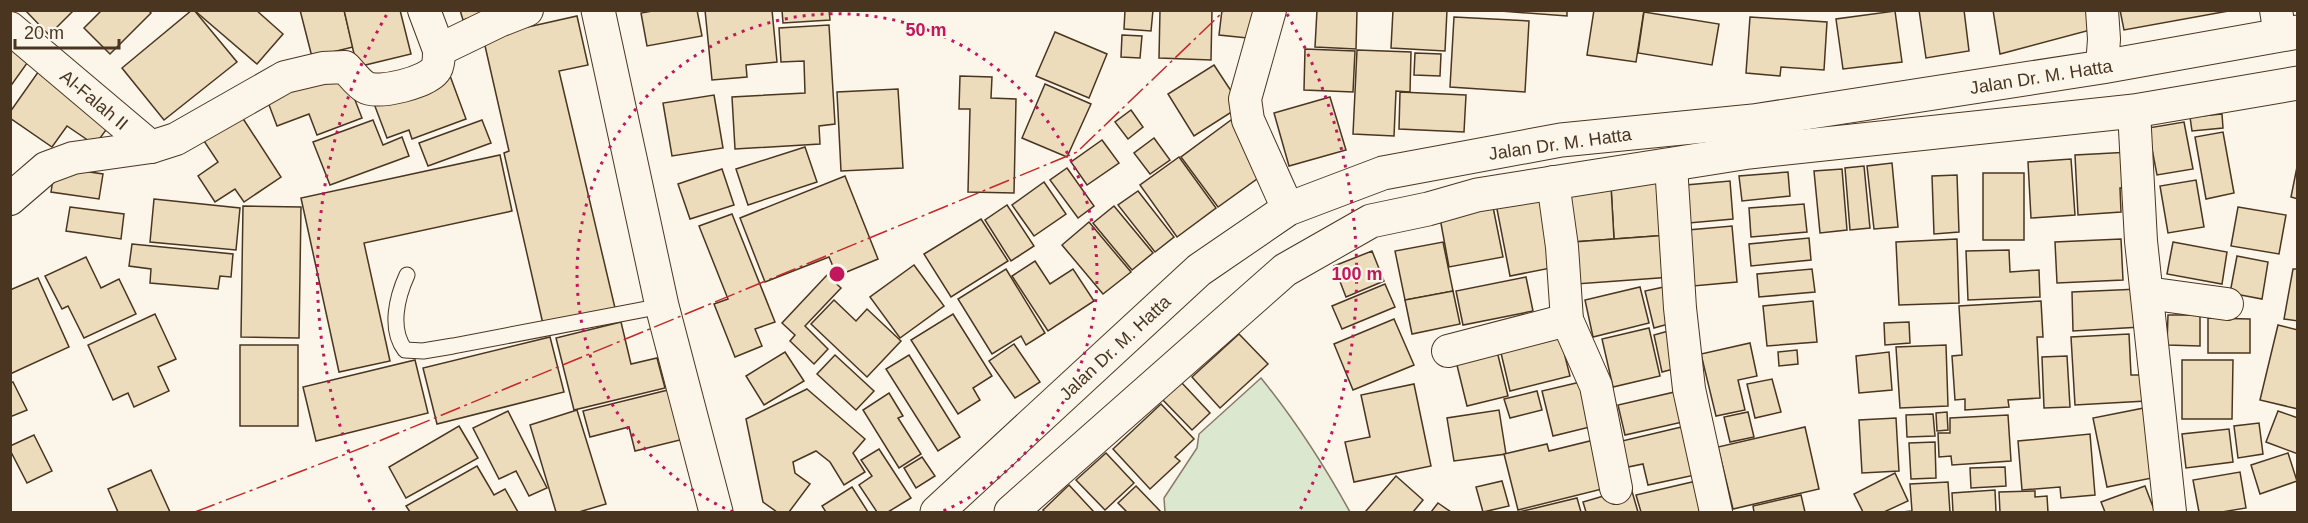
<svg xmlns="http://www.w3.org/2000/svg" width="2308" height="523" viewBox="0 0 2308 523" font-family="Helvetica,sans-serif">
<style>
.green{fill:#dce7d0;stroke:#887966;stroke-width:1.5}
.building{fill:#ecdcbc;stroke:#4a3520;stroke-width:1.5}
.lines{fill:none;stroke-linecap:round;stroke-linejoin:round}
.lane-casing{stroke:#4a3520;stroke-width:17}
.street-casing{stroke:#4a3520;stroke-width:34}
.secondary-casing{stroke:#4a3520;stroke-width:35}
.primary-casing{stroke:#4a3520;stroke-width:35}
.lane{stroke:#fbf6e9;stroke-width:15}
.street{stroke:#fbf6e9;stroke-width:32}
.secondary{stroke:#fbf6e9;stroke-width:33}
.primary{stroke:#fbf6e9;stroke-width:33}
.power{stroke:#c62828;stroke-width:1.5;stroke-dasharray:21 4.5 3 4.5;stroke-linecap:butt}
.ring{fill:none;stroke:#c2185b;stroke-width:3;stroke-dasharray:3 6}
.labels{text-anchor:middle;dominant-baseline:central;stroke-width:4.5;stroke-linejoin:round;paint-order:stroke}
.street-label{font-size:18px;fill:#4a3520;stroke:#fbf6e9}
.centre{fill:#c2185b;stroke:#fbf6e9;stroke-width:3}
.ring-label{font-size:18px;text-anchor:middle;font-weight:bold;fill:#c2185b;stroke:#fbf6e9;stroke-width:4.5;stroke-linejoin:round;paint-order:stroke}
</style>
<rect width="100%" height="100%" fill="#fbf6e9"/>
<!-- green -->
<path class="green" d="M1261 378C1295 420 1324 465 1350 512H1165L1164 498 1197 448 1199 434Z"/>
<!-- building -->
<g class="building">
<path d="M25 10H74L49 35Z"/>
<path d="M102 10H148L151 13 110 54 84 28Z"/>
<path d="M192 10H194L237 62 164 120 122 68Z"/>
<path d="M194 10H256L283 34 257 64Z"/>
<path d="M300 10H344L353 47 312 57Z"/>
<path d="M344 10H400L411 54 357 67Z"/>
<path d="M460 10H495L463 20Z"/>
<path d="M658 10H697L702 36 647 46 641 13Z"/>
<path d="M705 10H772L777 62 746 65 747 77 712 80Z"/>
<path d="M782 10H829L830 20 783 23Z"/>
<path d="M1125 10H1153L1151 31 1124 29Z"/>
<path d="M1160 10H1212L1211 60 1159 58Z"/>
<path d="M1222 10H1261L1257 39 1219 35Z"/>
<path d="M1317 10H1357L1356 49 1315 47Z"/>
<path d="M1393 10H1447L1445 51 1391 48Z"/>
<path d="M1488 10H1567V16Z"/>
<path d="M1594 10H1644L1636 62 1587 55Z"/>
<path d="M1919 10H1964L1969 51 1926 58Z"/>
<path d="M1993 10H2091L2094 29 2000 54Z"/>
<path d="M2120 10H2234L2124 30Z"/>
<path d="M1895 11 1902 62 1843 69 1836 19Z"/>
<path d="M1644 12 1719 24 1712 65 1638 53Z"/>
<path d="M577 16 588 65 559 71 615 308 543 324 504 153 509 151 483 37Z"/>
<path d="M1454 17 1529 21 1525 92 1450 87Z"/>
<path d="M1750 17 1827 22 1824 70 1781 67 1780 76 1746 73Z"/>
<path d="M829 25 835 124 819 126 820 144 735 149 732 97 805 93 804 61 781 62 779 28Z"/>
<path d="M1055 32 1107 54 1089 98 1036 76Z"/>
<path d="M1122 35 1142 36 1140 58 1121 57Z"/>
<path d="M10 46 30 59 10 87Z"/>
<path d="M1305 49 1355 51 1353 92 1304 90Z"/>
<path d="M1357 50 1411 52 1410 92 1396 91 1394 136 1353 134Z"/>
<path d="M1415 53 1441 54 1440 76 1414 75Z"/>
<path d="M1214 65 1241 106 1194 136 1168 94Z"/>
<path d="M41 68 114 119 95 145 67 126 52 147 10 118V112Z"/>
<path d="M343 69 362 118 317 135 309 114 277 126 266 97Z"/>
<path d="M449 73 466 119 412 139 409 130 387 138 373 101Z"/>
<path d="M960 76 992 77 991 98 1016 99 1014 193 968 192 970 109H959Z"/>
<path d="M1045 84 1091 104 1067 157 1022 138Z"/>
<path d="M898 89 903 168 841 171 837 92Z"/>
<path d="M1400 92 1466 95 1464 132 1399 129Z"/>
<path d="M714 95 723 148 672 156 663 103Z"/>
<path d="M1330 97 1346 150 1289 166 1274 113Z"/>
<path d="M1131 110 1143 127 1128 139 1115 122Z"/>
<path d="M2222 114 2223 128 2192 131 2190 117Z"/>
<path d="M242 117 281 177 244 202 235 189 215 202 198 176 218 162 204 141Z"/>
<path d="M373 120 383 145 402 137 409 156 330 185 313 142Z"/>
<path d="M482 120 491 143 428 166 419 143Z"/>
<path d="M1231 120 1268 171 1218 207 1181 157Z"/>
<path d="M2184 122 2193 169 2157 175 2148 128Z"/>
<path d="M2223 132 2234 193 2206 199 2195 137Z"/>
<path d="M1154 138 1170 160 1150 174 1134 153Z"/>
<path d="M1102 140 1119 163 1087 185 1071 162Z"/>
<path d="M805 147 817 182 748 205 736 169Z"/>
<path d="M2131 152 2134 187 2120 188 2121 212 2078 215 2075 155Z"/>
<path d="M500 155 512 211 364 243 390 361 339 372 301 198Z"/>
<path d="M1179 157 1216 208 1177 237 1140 185Z"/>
<path d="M2071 159 2075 215 2031 218 2028 162Z"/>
<path d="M2298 162V199L2291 197Z"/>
<path d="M1892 163 1898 227 1874 229 1867 166Z"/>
<path d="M1864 166 1870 228 1850 230 1845 168Z"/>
<path d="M55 167 103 174 99 199 51 192Z"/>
<path d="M1067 168 1094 206 1078 218 1050 180Z"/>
<path d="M722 169 734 205 690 219 678 184Z"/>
<path d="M1842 169 1847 230 1820 233 1814 171Z"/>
<path d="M1788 172 1790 196 1742 201 1739 176Z"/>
<rect x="1983" y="173" width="41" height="67"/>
<path d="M1957 175 1959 232 1934 234 1932 176Z"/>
<path d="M845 176 878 259 837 276 829 257 765 282 740 218Z"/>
<path d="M2196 180 2204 227 2168 233 2160 186Z"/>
<path d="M1730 181 1733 219 1689 223 1686 185Z"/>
<path d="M1044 182 1066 214 1034 236 1012 205Z"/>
<path d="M1665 182 1669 235 1614 239 1611 186Z"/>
<path d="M1611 186 1614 239 1573 242 1569 189Z"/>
<path d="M1138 191 1174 237 1155 252 1118 205Z"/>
<path d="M1547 194 1561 266 1510 276 1496 204Z"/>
<path d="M154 199 240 208 236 250 150 242Z"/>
<path d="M1804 204 1807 232 1751 237 1749 208Z"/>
<path d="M1007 205 1034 246 1011 261 985 220Z"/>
<path d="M243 206 301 207 299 338 241 337Z"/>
<path d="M1114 206 1153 253 1132 270 1093 223Z"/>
<path d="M70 207 124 214 121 239 66 231Z"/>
<path d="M1493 207 1503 257 1449 267 1440 218Z"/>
<path d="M2238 207 2286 215 2279 254 2231 246Z"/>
<path d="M732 214 775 322 755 329 762 346 735 357 714 304 728 299 699 226Z"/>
<path d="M981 219 1008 261 951 297 924 254Z"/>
<path d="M1089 222 1131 272 1103 294 1062 245Z"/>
<path d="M1732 226 1737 282 1693 286 1688 230Z"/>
<path d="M1669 235 1672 277 1576 284 1573 242Z"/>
<path d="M1809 238 1811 260 1751 266 1749 244Z"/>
<path d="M1957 239 1959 303 1899 305 1896 242Z"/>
<path d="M2121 239 2123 280 2057 283 2055 242Z"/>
<path d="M1443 242 1453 291 1405 300 1395 251Z"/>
<path d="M2173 242 2227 252 2222 284 2167 274Z"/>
<path d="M132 244 233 254 231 277 220 276 218 289 150 283 151 269 129 266Z"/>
<path d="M2009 250 2010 272 2039 270 2040 297 1968 300 1966 251Z"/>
<path d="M1372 251 1384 281 1346 297 1334 266Z"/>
<path d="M2237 256 2268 262 2262 299 2230 293Z"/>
<path d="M86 257 101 288 119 279 136 314 84 338 68 306 62 309 45 276Z"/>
<path d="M1035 261 1050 284 1073 269 1094 301 1048 331 1012 276Z"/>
<path d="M914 265 944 306 900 338 870 297Z"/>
<path d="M1006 269 1045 333 1026 345 1021 336 992 354 958 299Z"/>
<path d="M1812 269 1815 292 1759 297 1757 274Z"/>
<path d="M2293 269H2298V321L2284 319Z"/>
<path d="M827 275 841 288 805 326 828 349 814 364 790 341 795 335 782 323Z"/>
<path d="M1526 277 1533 311 1463 325 1456 291Z"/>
<path d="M38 278 69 347 10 374V290Z"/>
<path d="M1385 284 1395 307 1342 329 1332 306Z"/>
<path d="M1640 287 1649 323 1593 337 1585 300Z"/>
<path d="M1664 287 1672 323 1654 328 1645 291Z"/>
<path d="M2139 289 2141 327 2073 331 2072 292Z"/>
<path d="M1453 291 1460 324 1412 334 1405 300Z"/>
<path d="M834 300 856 321 867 309 901 341 867 377 811 324Z"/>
<path d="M1813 301 1817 342 1767 346 1763 306Z"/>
<path d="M2041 301 2043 337H2037L2040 398 2008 400 2009 407 1965 410V399L1955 400 1952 356 1962 355 1959 306Z"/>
<path d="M155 314 176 359 158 367 169 391 134 407 128 393 113 400 88 345Z"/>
<path d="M953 314 992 376 973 388 980 400 958 414 911 340Z"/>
<path d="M2168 315H2200V346L2167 345Z"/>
<path d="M2208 318 2250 319V353H2208Z"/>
<path d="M1394 319 1414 365 1353 390 1334 344Z"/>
<path d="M621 322 631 364 657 358 665 388 574 410 556 338Z"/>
<path d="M1909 322 1910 343 1885 345 1884 323Z"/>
<path d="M2278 325 2298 330V409L2260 400Z"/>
<path d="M1649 328 1660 376 1613 387 1602 339Z"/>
<path d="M1558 329 1570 376 1510 391 1501 353 1522 348 1520 338Z"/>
<path d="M1672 330 1681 367 1662 372 1654 335Z"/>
<path d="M1239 334 1268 364 1220 408 1192 377Z"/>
<path d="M2129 334 2131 375H2145L2146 401 2075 405 2071 337Z"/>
<path d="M550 337 564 392 437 424 423 368Z"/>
<path d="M1495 343 1508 396 1467 406 1454 353Z"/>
<path d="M1750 343 1757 376 1738 380 1745 410 1716 416 1701 354Z"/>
<path d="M1014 344 1040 382 1015 398 989 361Z"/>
<rect x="240" y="345" width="58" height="81"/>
<path d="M1946 345 1948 406 1900 408 1896 347Z"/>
<path d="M1797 350 1798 364 1779 366 1778 352Z"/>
<path d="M785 352 804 381 764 405 746 376Z"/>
<path d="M1889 352 1892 390 1859 393 1856 356Z"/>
<path d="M835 355 874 391 856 410 817 374Z"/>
<path d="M909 355 960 437 938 451 886 369Z"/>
<path d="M2067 356 2070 407 2044 408 2042 357Z"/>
<path d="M415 360 428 413 316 441 303 387Z"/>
<path d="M2182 360H2233L2232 419H2182Z"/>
<path d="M1772 379 1781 412 1755 418 1747 384Z"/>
<path d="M1589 380 1594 426 1553 436 1542 391Z"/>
<path d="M13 382 27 410 10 417V383Z"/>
<path d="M1181 382 1210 413 1192 430 1162 399Z"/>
<path d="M1414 384 1431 466 1354 482 1345 442 1370 437 1361 395Z"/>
<path d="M672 389 684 439 635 451 629 427 590 437 583 411Z"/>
<path d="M807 389 865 439 853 453 865 472 844 485 830 462 816 451 793 462 795 473 810 484 789 512H777L763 502 746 419Z"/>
<path d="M1537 391 1542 410 1510 418 1504 399Z"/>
<path d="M1679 391 1687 421 1625 435 1618 405Z"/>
<path d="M889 393 903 416 898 418 921 454 899 468 863 410Z"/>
<path d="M1161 404 1194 439 1175 457 1180 461 1150 489 1113 449Z"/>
<path d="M2149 407 2157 477 2107 487 2093 418Z"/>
<path d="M577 410 606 504 579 512H556L530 425Z"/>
<path d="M1499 410 1506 454 1454 461 1447 418Z"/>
<path d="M508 411 547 488 529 496 516 471 499 479 473 428Z"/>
<path d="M2278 411 2298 418V454L2266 442Z"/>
<path d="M1748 412 1754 437 1730 442 1724 417Z"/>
<path d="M1947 412 1948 430 1937 431 1936 413Z"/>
<path d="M1933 414 1935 436 1907 437 1906 415Z"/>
<path d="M2008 415 2011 461 1952 465 1951 456 1939 457 1938 433H1950V418Z"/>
<path d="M1896 418 1899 471 1862 473 1859 420Z"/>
<path d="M2259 423 2263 454 2238 458 2234 426Z"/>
<path d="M1690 425 1695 475 1648 485 1643 464 1628 467 1622 441Z"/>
<path d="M459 426 478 458 406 498 389 467Z"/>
<path d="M1805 427 1819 489 1733 509 1718 447Z"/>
<path d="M2229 429 2233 462 2186 468 2182 434Z"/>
<path d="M2090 434 2095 495 2061 498 2060 487 2022 490 2018 441Z"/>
<path d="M34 435 52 471 27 483 10 450V446Z"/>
<path d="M1598 439 1610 487 1518 510 1504 454 1547 444 1549 451Z"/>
<path d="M1935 442 1936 478 1911 479 1909 443Z"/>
<path d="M879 449 911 498 888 512H877L859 485 872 476 861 460Z"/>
<path d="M1106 453 1134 483 1105 510 1076 480Z"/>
<path d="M2288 453 2297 481 2260 494 2251 465Z"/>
<path d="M922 457 935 476 916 488 904 468Z"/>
<path d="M477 466 494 495 505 489 518 512H410L406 506Z"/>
<path d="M2005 467 2006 486 1971 488 1970 468Z"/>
<path d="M151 470 170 512H118L108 489Z"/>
<path d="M2240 472 2246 508 2222 512H2199L2193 480Z"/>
<path d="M1895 473 1908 501 1884 512H1863L1854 494Z"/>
<path d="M1396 476 1423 500 1413 512H1367L1366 511Z"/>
<path d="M1705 479 1713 512H1641L1636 495Z"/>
<path d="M1502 481 1509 506 1483 512 1476 487Z"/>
<path d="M1948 482 1950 512H1902L1912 511 1910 484Z"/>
<path d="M1069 485 1094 512H1045L1043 510Z"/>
<path d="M1136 486 1161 512H1127L1118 503Z"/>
<path d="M2145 486 2155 512H2105L2101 502Z"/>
<path d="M852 487 868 512H826L822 506Z"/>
<path d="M1631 488 1638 512H1586L1583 502Z"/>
<path d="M1995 490 1996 512H1953L1952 493Z"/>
<path d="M2035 491V497L2047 496 2048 512H2000L1999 492Z"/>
<path d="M1801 495 1805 512H1754L1753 506Z"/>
<path d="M1577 498 1581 512H1519Z"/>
<path d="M1438 503 1451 512H1431Z"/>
</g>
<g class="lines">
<defs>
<path id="lane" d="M407 275C397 297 389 329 405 350L423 351 453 346 662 306"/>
<g id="street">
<path d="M424 10 439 50"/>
<path d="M1270 10 1245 99 1248 120 1288 209"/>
<path d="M2102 10 2104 39 2102 67"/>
<path d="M2276 10 2280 35"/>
<path d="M10 28 151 147"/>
<path d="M2134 111 2141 241 2170 512"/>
<path d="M1671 165 1680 308 1689 389 1716 512"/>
<path d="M1553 182 1562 247 1567 320 1596 386 1616 488"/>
<path d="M10 199 46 168 73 158 151 147 176 139 285 77 323 68 345 67C351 73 358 83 365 87 378 95 429 82 436 69 439 64 439 56 439 50L499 21 527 10"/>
<path d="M2147 293 2227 304"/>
<path d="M1448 351 1567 320"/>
</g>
<path id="secondary" d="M598 10 662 306 716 512"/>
<g id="primary">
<path d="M937 512 1199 270 1288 209 1383 173 1561 140 1753 121 2102 67 2298 32"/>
<path d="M1011 512 1285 270 1371 221 1428 209 1477 195 1749 152 2134 111 2298 83"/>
</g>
</defs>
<!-- lane casing -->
<use href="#lane" class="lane-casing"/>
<!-- street casing -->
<use href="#street" class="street-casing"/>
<!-- secondary casing -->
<use href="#secondary" class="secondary-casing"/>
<!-- primary casing -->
<use href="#primary" class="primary-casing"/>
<!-- lane -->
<use href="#lane" class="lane"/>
<!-- street -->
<use href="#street" class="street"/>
<!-- secondary -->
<use href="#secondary" class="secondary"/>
<!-- primary -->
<use href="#primary" class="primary"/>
<!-- power -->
<path class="power" d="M195 512 372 444 1077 152 1225 10"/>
</g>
<!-- distance rings -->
<g class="ring">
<path d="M733 512A260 260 0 1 1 941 512"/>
<path d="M374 510A520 520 0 0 1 387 14M1287 14A520 520 0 0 1 1300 510"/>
</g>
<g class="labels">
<!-- street labels -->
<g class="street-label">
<text transform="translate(2041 77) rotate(-9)">Jalan Dr. M. Hatta</text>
<text transform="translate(94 100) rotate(40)">Al-Falah II</text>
<text transform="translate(1560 144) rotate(-8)">Jalan Dr. M. Hatta</text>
<text transform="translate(1115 348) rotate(-43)">Jalan Dr. M. Hatta</text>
</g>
</g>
<circle cx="837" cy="274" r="9" class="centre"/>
<g class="ring-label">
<text x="926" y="36">50 m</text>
<text x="1357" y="280">100 m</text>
</g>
<!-- border -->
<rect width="2308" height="523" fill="none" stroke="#4a3520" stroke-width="24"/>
<!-- scale -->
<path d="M15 39v9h104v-9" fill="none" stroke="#4a3520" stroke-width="3"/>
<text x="24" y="39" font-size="18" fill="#4a3520" stroke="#fbf6e9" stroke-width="4.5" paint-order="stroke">20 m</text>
</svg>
